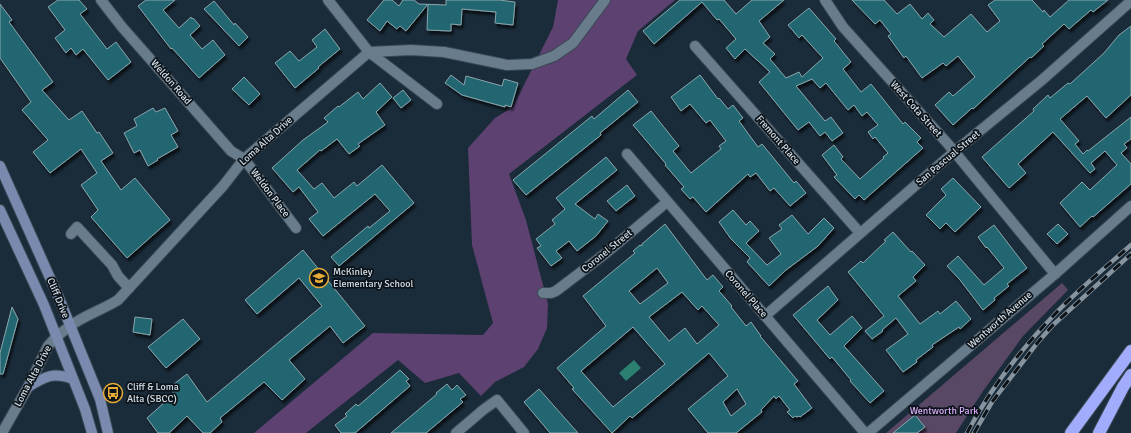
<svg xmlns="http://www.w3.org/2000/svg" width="1131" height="433" viewBox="0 0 1131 433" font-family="Signika,sans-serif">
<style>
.green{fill:#594865}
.forest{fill:#5d4171}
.water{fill:#2b8071}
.building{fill:#246672;stroke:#88a6ac;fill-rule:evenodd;filter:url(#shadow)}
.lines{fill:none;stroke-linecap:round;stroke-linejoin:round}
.minor-casing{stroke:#3a4854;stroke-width:12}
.tertiary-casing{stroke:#3a4854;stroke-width:12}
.secondary-casing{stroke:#3a4854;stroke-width:12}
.motorway-casing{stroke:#3a4854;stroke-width:14}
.minor{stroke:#687c8c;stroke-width:10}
.tertiary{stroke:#687c8c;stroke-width:10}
.secondary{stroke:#798aae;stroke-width:10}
.motorway{stroke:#a1acfc;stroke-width:12}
.rail-casing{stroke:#86949f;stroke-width:4.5}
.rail{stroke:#0c1319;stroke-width:3;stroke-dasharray:9;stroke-linecap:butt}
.labels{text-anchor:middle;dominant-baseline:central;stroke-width:3.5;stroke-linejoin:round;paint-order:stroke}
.street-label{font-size:10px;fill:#d4dfe8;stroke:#0c1319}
.poi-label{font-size:10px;fill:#d4dfe8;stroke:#0c1319;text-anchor:start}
.park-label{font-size:10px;fill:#d8acf8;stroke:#0c1319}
</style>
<defs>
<filter id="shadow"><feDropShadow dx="2" dy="3.5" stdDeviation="1" flood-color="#0009"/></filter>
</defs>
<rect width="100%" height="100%" fill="#1a2b39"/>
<!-- green -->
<path class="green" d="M1062 283 1068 290 1023 336 983 391 956 433H886Z"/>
<!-- forest -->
<path class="forest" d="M558 0H675L638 31 626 59 637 75 509 174 526 220 548 304 547 328 538 349 524 367 495 382 481 396 459 373 425 383 398 360 306 433H254L373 333 483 335 493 323 472 245 468 148 495 118 513 107 553 27Z"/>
<!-- water -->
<path class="water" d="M634 360 641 368 626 381 619 373Z"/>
<!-- building -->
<g class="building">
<path d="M58 0H79L87 9 80 14 107 49 116 42 131 62 108 80 83 49 76 55 71 48 66 53 55 38 65 30 48 7Z"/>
<path d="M146 0H175L163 10 179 28 191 17 192 19 193 18 200 26 190 35 202 49 213 40 225 55 199 78 172 48 171 49 138 6Z"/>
<path d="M384 0H392L399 6 403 0H414L419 4 446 5V0H499L515 2 513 25 495 23 496 12 462 9 461 25 451 24V31L427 30 428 4 406 31 400 26 397 29 387 21 380 31 367 20Z"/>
<path d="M680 0H724L736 14 752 0H784L759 21 770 37 763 43 775 54 770 59 786 78 799 72 802 77 823 58 802 35 799 38 788 25 809 8 836 39 834 41 851 62 843 69 861 92 871 84 903 124 905 122 921 138 917 142 923 148 864 200 859 195 855 199 834 177 837 175 822 155 834 145 843 157 841 159 860 179 884 158 883 157 888 153 875 137 873 139 868 132 878 125 867 112 862 116 854 105 848 110 826 83 820 88 812 79 796 86 825 121 831 117 843 133 832 141 825 132 820 136 809 122 798 130 759 82 770 72 745 49 735 59 726 48 736 39 719 19 717 20 702 2 654 44 643 31Z"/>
<path d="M852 0H884L897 14 910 4 922 19 928 13 934 20 930 24 944 37 971 14 987 32 1000 21 988 5 995 0H1032L1043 12 1044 10 1050 17 1069 0H1108L1093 12 1091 10 1069 29 1064 24 1042 44 1044 46 1031 58 1030 57 973 109 972 108 953 125 935 105 949 92 953 96 975 77 958 56 946 66 943 63 922 78 906 56 904 58 888 36 891 34 880 20 875 24Z"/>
<path d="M214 1 234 25 235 23 248 37 239 46 204 9Z"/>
<path d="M0 4 12 20 9 22 53 82 42 90 69 120 82 111 97 133 99 132 113 153 101 161 121 190 135 178 170 220 127 258 91 217 98 210 81 185 97 173 81 149 50 173 33 152 48 140 22 110 31 102 0 58Z"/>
<path d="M1131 26V95L1106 118 1087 96 1060 119 1079 141 1075 144 1083 154 1087 150 1088 151 1131 117V139L1124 144 1127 148 1121 153 1131 164V184L1093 217 1092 216 1080 227 1060 203 1082 182 1090 190 1117 165 1105 151 1091 163 1095 169 1090 173 1053 132 1018 164 1026 173 1009 188 982 157 1034 111 1033 109 1048 95 1050 98 1068 83 1070 84 1104 53 1119 35Z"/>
<path d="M325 29 340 49 318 67 319 68 295 88 275 63 290 51 299 61 317 47 312 40Z"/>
<path d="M451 75 464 85 466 76 502 86 504 79 518 83 511 107 505 105V107L462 95 445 83Z"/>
<path d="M700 75 718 99 719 98 728 109 733 105 743 118 739 121 758 147 762 144 794 183 796 181 806 193 790 206 774 188 770 191 756 173 750 177 748 174 706 212 693 197 690 199 681 189 684 187 665 165 666 164 633 125 651 111 679 146 673 151 691 173 721 149 719 146 726 141 710 120 706 123 690 104 681 111 671 97Z"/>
<path d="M244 77 260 94 249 105 232 89Z"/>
<path d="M380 83 392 97 376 112 385 125 358 144 360 146 349 154 337 139 321 151 320 150 297 170 314 189 322 183 334 198 354 182 357 186 382 165 414 203 339 266 331 257 368 226 369 228 390 211 375 194 323 236 309 219 318 212 299 187 293 192 272 168 303 140 328 122 324 118 338 106 339 107 358 92 363 99Z"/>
<path d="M403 90 411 100 401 108 393 98Z"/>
<path d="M628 90 638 102 600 133 601 135 526 195 513 180 592 116 594 119Z"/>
<path d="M153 108 156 112 165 108 178 131 171 135 178 147 157 159 158 160 148 166 140 150 134 153 124 133 137 126 134 119Z"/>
<path d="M606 157 617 170 575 204 595 219 598 214 608 221 596 236 577 251 569 241 556 251 562 258 551 266 537 248 541 246 536 239 555 224 552 220 565 209 556 198Z"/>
<path d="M953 178 981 207 955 232 946 223 940 229 926 215 946 195 941 189Z"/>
<path d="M627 185 635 196 616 211 607 201Z"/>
<path d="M733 210 746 225 750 221 759 231 746 243 767 265 781 254 769 238 782 229 779 225 792 215 808 234 824 218 834 228 818 246 786 270 769 286 747 262 750 258 731 239 719 222Z"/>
<path d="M665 224 707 280 713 275 723 287 719 291 732 306 731 307 746 326 751 322 761 336H760L798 381 794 384 812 408 800 417 799 416 797 417 795 416 793 418 787 412 790 410 779 396 776 399 774 396 761 410 762 412 736 433H708L688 409 728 376 709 353 632 418 630 416 612 433 572 389 574 388 557 368 606 326 583 296 635 253 633 251 640 245 642 246V244ZM657 268 668 283 640 304 629 291ZM682 292 698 310 702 306 719 325 697 344 685 328 669 341 649 317ZM633 327 665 364 613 407 581 371ZM737 389 746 404 731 416 723 402Z"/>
<path d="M1058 224 1068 234 1057 244 1047 234Z"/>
<path d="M994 225 1027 268 1007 284 1009 286 994 298 995 300 983 310 960 280 947 266 958 256 984 285 1004 268 987 247 986 248 978 237Z"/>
<path d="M893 232 911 252 912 251 925 265 913 277 916 281 898 296 920 324 938 311 940 314 956 301 971 319 960 329 959 327 932 345 933 347 916 360 917 362 903 372 886 350 908 334 896 318 882 330 883 331 872 339 865 331 884 316 848 272 861 261 863 263 886 241 884 240Z"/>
<path d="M303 250 365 326 343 343 330 326 289 360 305 379 282 400 264 382 220 418 222 422 210 433H203L187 416 169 433H158L147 418 174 394 170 387 187 374 207 402 322 306 299 278 257 314 245 300Z"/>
<path d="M828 286 838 300 817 320 830 335 852 316 862 328 844 346 884 391 870 403 850 381 851 380 832 357 830 359 793 315Z"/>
<path d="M12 307 18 319 3 374H0V353Z"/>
<path d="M135 317 152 319 150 335 133 332Z"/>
<path d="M183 319 200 339 166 368 148 347Z"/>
<path d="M400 370 409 379 406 381 410 386 355 433H341L335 425 347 416 345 414 356 404 358 406Z"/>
<path d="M447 384 452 390 457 385 466 395 460 399 463 402 426 433H391L437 394 436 393Z"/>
<path d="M539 389 578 433H550L524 402Z"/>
<path d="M915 415 925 427 917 433H893Z"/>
</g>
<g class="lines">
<defs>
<g id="minor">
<path d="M101 0 122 27 231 151 244 159 251 168 296 228"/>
<path d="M328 0 369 52 437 104"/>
<path d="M825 0 843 27 948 144 1055 274"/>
<path d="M695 46 860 233"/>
<path d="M627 154 865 433"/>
<path d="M71 234 77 227 112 265 118 276 129 288"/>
<path d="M543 293H551L556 291 606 253 667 202"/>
<path d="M765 316 954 152 1042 80 1131 1"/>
<path d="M70 326C85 315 102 310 118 300L223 186 244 159 369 52 411 50 444 52 507 65 532 64 554 56 573 43 605 0"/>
<path d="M456 433 483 410 497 400 524 433"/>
<path d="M868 433 1055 274 1131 206"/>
</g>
<path id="tertiary" d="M2 433 28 387 48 346 56 337 70 326"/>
<g id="secondary">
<path d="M0 166 59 298 100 399 108 433"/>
<path d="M0 210 44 305 85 409 92 433"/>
<path d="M28 387C46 376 53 372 73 379"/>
</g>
<g id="motorway">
<path d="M1071 433 1131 351"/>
<path d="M1099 433 1123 387 1131 375"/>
</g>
</defs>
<!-- minor casing -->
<use href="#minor" class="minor-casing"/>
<!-- tertiary casing -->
<use href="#tertiary" class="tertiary-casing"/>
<!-- secondary casing -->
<use href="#secondary" class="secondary-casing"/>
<!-- motorway casing -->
<use href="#motorway" class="motorway-casing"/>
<!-- minor -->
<use href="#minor" class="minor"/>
<!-- tertiary -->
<use href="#tertiary" class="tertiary"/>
<!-- secondary -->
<use href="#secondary" class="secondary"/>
<!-- motorway -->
<use href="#motorway" class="motorway"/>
<defs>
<g id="rail">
<path d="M967 433C990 389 1021 349 1056 313 1079 289 1106 267 1131 245"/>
<path d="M974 433 992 402 1038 342 1053 325 1131 254"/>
</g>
</defs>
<!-- rail casing -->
<use href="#rail" class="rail-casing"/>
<!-- rail -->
<use href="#rail" class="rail"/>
</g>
<!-- icons -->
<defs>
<symbol id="school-ring" viewBox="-11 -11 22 22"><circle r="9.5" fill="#0c1319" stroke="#e7ac37" stroke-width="1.5"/><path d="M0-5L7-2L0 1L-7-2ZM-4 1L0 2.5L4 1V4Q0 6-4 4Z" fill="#e7ac37"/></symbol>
<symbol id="bus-ring" viewBox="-11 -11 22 22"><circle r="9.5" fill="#0c1319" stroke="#e7ac37" stroke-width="1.5"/><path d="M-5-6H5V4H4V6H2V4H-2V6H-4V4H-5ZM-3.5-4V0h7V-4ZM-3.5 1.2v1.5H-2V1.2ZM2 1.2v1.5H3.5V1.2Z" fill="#e7ac37"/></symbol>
</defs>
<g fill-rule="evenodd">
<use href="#school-ring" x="308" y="267" width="22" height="22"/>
<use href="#bus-ring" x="102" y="382" width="22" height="22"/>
</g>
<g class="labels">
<!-- street labels -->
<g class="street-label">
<text transform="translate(171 82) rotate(49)">Weldon Road</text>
<text transform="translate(916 109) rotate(48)">West Cota Street</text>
<text transform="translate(778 140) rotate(49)">Fremont Place</text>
<text transform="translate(266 141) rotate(-42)">Loma Alta Drive</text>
<text transform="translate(948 158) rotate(-40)">San Pascual Street</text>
<text transform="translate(270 193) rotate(53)">Weldon Place</text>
<text transform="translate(607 251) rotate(-39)">Coronel Street</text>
<text transform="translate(746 294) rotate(49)">Coronel Place</text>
<text transform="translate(58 298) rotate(67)">Cliff Drive</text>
<text transform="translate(1000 320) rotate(-41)">Wentworth Avenue</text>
<text transform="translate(33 376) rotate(-62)">Loma Alta Drive</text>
</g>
<!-- poi labels -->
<g class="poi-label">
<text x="333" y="272">McKinley<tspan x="333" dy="12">Elementary School</tspan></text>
<text x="127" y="387">Cliff &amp; Loma<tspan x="127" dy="12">Alta (SBCC)</tspan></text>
</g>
<!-- park labels -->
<g class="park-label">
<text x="944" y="411">Wentworth Park</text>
</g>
</g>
</svg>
